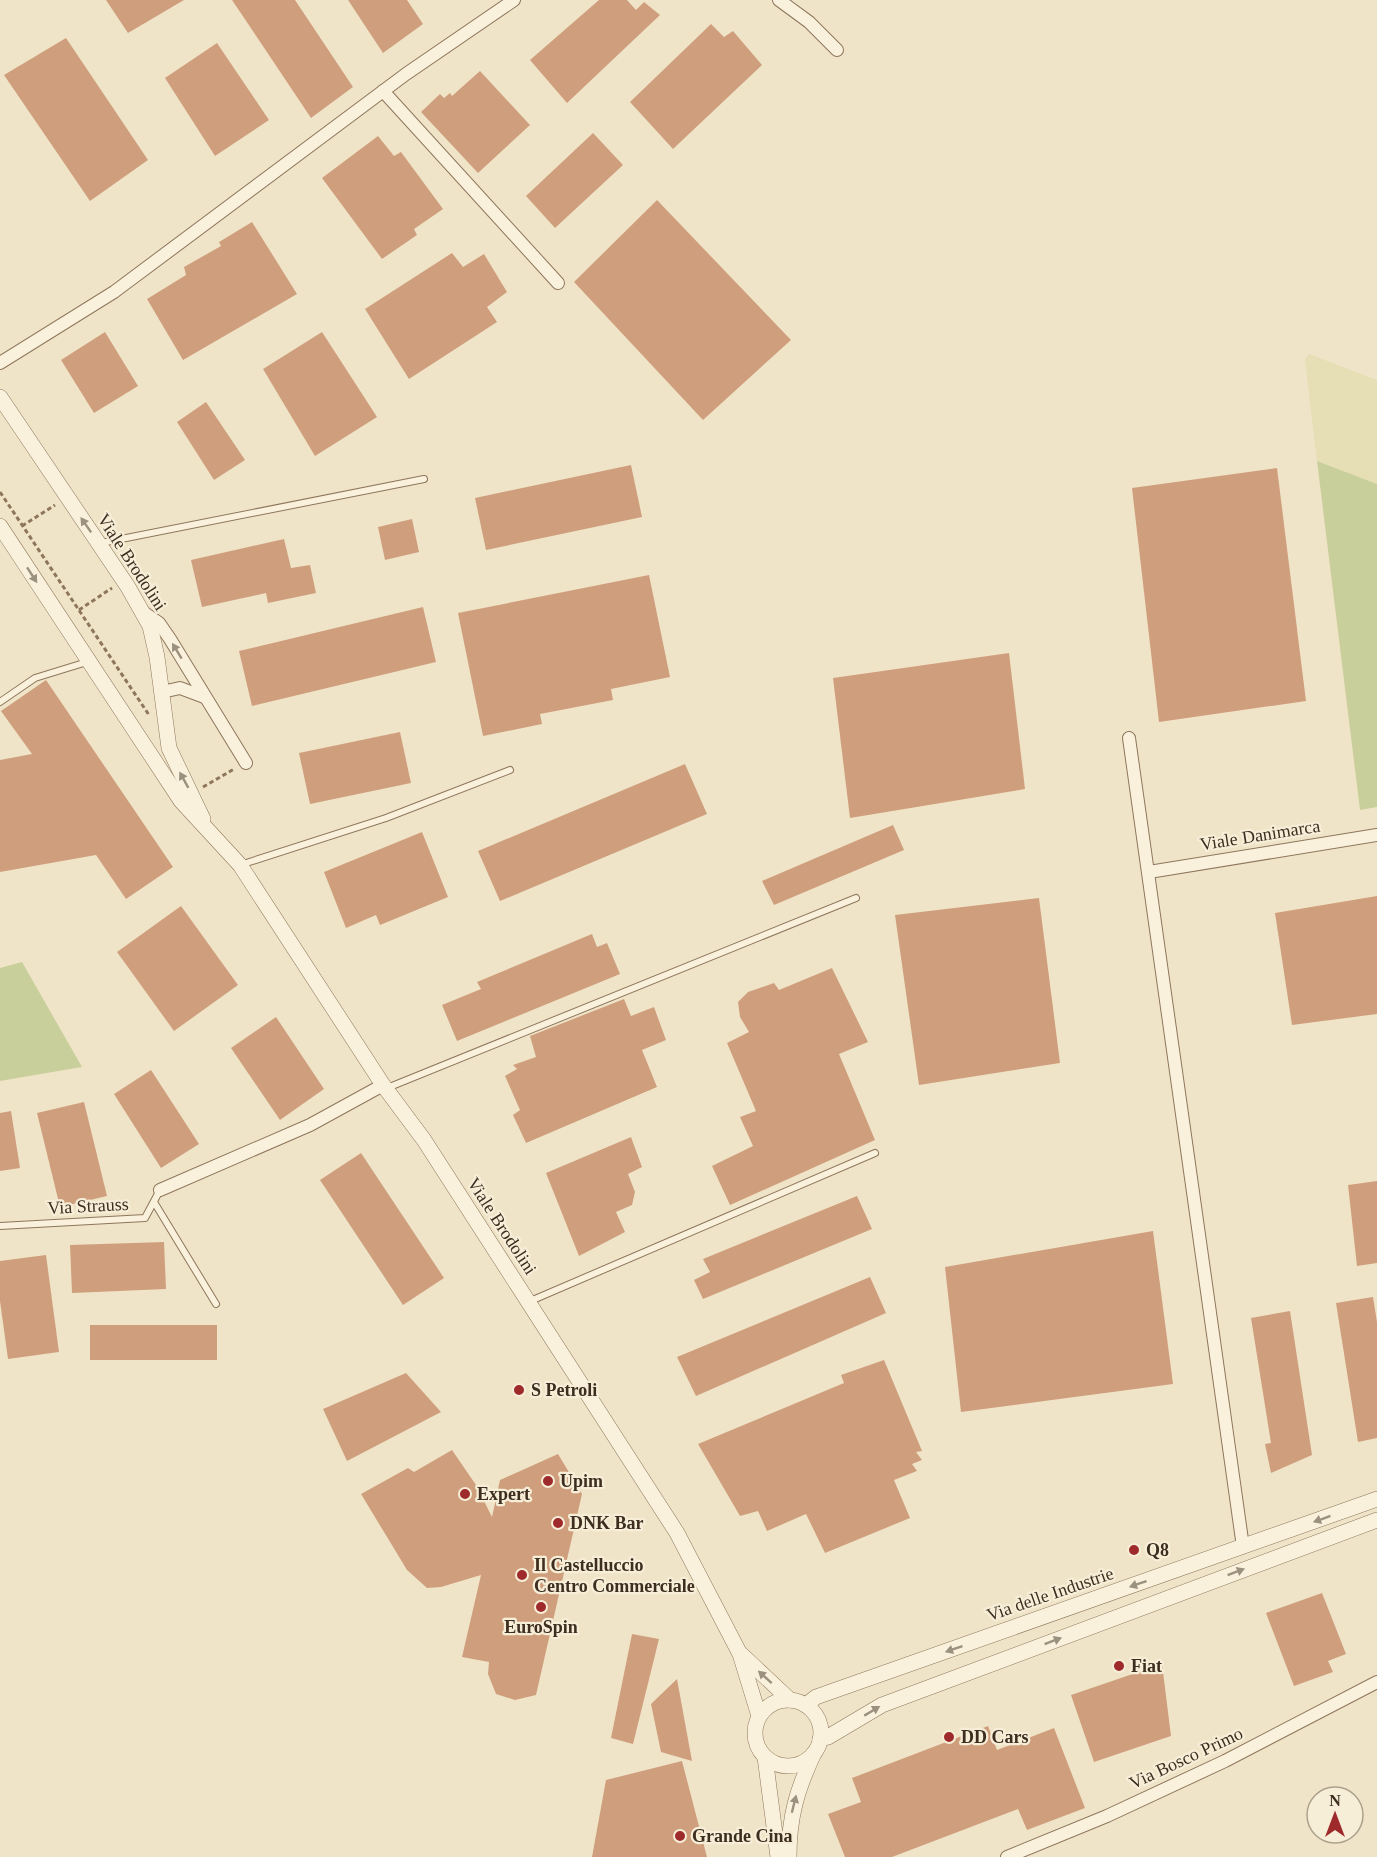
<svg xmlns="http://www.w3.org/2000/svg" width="1377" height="1857" viewBox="0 0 1377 1857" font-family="'Times New Roman',serif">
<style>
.farmland{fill:#e6deb5}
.green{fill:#c9cf9b}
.building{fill:#cf9f7d}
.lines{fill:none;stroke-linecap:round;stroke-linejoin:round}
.service-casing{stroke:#8d765c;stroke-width:8}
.minor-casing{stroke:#8d765c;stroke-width:14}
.tertiary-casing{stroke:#8d765c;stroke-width:16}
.path{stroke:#8d765c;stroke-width:3;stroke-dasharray:4.5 3;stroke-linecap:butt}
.service{stroke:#faf1dc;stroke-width:6}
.minor{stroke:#faf1dc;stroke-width:12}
.tertiary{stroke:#faf1dc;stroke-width:15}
.oneway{fill:#9c907e}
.poi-dot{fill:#9e2a2b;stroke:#f7eed8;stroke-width:2}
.labels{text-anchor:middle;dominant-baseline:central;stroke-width:4.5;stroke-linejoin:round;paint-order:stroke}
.street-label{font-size:18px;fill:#3d2e20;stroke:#f7eed8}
.poi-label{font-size:18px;font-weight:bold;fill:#3d2e20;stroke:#f7eed8;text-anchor:start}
</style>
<rect width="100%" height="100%" fill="#f0e4c8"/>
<!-- farmland -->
<path class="farmland" d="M1309 354 1377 380V484L1317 461 1305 360Z"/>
<!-- green -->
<g class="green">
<path d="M1317 461 1377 484V807L1360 810Z"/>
<path d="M22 962 82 1067 0 1081V968Z"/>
</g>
<!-- building -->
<g class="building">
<path d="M106 0H184L128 33Z"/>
<path d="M232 0H295L353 87 311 118Z"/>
<path d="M348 0H407L423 24 383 53Z"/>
<path d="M599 0H627L636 10 644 2 660 15 567 103 530 60Z"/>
<path d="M711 24 724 37 733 31 762 65 673 149 630 102Z"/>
<path d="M66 38 148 160 90 201 4 75Z"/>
<path d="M217 43 269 120 215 156 165 78Z"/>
<path d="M480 71 530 125 478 173 421 112 440 94 444 98 450 93 452 96Z"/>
<path d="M593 133 623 165 555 228 526 196Z"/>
<path d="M378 136 394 156 401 152 443 209 414 229 417 235 382 259 322 178Z"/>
<path d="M657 200 791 340 703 420 574 282Z"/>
<path d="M252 222 297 294 183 360 147 299 186 275 184 267 221 246 219 242Z"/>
<path d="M452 253 463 267 484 254 507 292 487 307 497 322 409 379 365 309Z"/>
<path d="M105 332 138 386 94 413 61 360Z"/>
<path d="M322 332 377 417 315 456 263 369Z"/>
<path d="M206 402 245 460 214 480 177 422Z"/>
<path d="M631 465 642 517 486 550 475 498Z"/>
<path d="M1277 468 1306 701 1159 722 1132 488Z"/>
<path d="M412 519 419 552 385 560 378 527Z"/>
<path d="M284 539 291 568 310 565 316 593 268 603 266 593 202 607 191 560Z"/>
<path d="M649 575 670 677 611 689 613 700 540 714 542 724 483 736 458 613Z"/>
<path d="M423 607 436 662 252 706 239 651Z"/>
<path d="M1009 653 1025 789 850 818 833 678Z"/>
<path d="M46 680 173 867 126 899 96 855 0 872V760L32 754 1 711Z"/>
<path d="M400 732 411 783 310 804 299 753Z"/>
<path d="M685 764 707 814 500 901 478 851Z"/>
<path d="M893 825 904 850 774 905 762 881Z"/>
<path d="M422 832 448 897 380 925 376 915 346 928 324 872Z"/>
<path d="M1377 896V1014L1292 1025 1275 913Z"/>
<path d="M1039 898 1060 1063 919 1085 895 915Z"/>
<path d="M181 906 238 985 174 1031 117 952Z"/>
<path d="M592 934 597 947 607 943 620 974 457 1041 442 1005 481 989 477 982Z"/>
<path d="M832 968 868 1042 839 1054 875 1140 730 1205 712 1166 753 1146 740 1117 756 1111 727 1043 749 1032 740 1017 738 1002 748 992 774 983 779 990Z"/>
<path d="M624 999 631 1016 654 1007 666 1040 642 1050 657 1087 526 1143 513 1115 520 1110 505 1076 517 1069 513 1065 536 1057 530 1036Z"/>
<path d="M276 1017 324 1089 280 1120 231 1048Z"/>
<path d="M151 1070 199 1144 161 1168 114 1094Z"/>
<path d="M84 1102 107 1196 60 1207 37 1113Z"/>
<path d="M11 1111 20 1168 0 1171V1113Z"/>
<path d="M631 1137 642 1167 628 1174 635 1192 632 1205 616 1212 625 1232 579 1256 546 1173Z"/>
<path d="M361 1153 444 1278 403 1305 320 1180Z"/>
<path d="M1377 1181V1263L1357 1266 1348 1185Z"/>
<path d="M857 1196 872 1229 703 1299 694 1280 710 1272 703 1259Z"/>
<path d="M1153 1231 1173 1384 961 1412 945 1267Z"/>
<path d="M164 1242 166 1289 72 1293 70 1245Z"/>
<path d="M46 1255 59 1352 8 1359 0 1301V1261Z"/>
<path d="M870 1277 886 1313 696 1396 677 1357Z"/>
<path d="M1373 1297 1377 1322V1438L1358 1442 1336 1303Z"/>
<path d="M1290 1311 1312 1455 1271 1473 1265 1444 1271 1443 1251 1318Z"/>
<rect x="90" y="1325" width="127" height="35"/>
<path d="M884 1360 922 1451 916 1452 922 1460 912 1464 917 1471 894 1480 910 1518 825 1553 806 1514 767 1531 758 1511 740 1516 698 1444 844 1383 841 1375Z"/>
<path d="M406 1373 441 1412 347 1461 323 1409Z"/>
<path d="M452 1450 476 1485 492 1517 500 1480 558 1454 582 1494 536 1695 515 1700 496 1694 488 1674 489 1662 462 1657 481 1575 441 1587 427 1588 407 1570 361 1494 408 1468 414 1472Z"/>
<path d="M1322 1593 1346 1654 1328 1661 1333 1672 1294 1686 1266 1613Z"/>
<path d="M632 1634 659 1639 633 1744 611 1738Z"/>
<path d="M1162 1664 1171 1736 1094 1762 1071 1695Z"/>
<path d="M677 1679 692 1761 661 1752 651 1704Z"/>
<path d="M988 1726 997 1750 1054 1728 1085 1808 1027 1830 1018 1809 892 1857H845L828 1814 861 1802 852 1778Z"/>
<path d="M682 1761 707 1857H592L606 1780Z"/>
</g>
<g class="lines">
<defs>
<g id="service">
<path d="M101 543 424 479"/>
<path d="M0 702 35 678 87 662"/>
<path d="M240 865 386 818 510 770"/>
<path d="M387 1088 856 898"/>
<path d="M154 1202 216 1304"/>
<path d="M0 1226 145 1218 160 1190"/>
<path d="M528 1302 875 1153"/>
</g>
<g id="minor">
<path d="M779 0 809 22 837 50"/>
<path d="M383 91 558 283"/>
<path d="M0 363 114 292 406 74 514 0"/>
<path d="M143 612 159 623 170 639 246 763"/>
<path d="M162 692 180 688 204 697"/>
<path d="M1129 738 1243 1547"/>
<path d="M1149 872 1377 835"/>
<path d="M160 1190 310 1125 383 1085"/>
<path d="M1007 1857 1107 1816 1225 1761 1377 1682"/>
</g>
<g id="tertiary">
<path d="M0 397 128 587 150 626 157 657 169 748 203 819"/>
<path d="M0 526 181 801 240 865 383 1085 424 1140 677 1533 740 1654 759 1716"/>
<path d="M742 1655 790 1700"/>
<circle cx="788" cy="1733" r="33"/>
<path d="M806 1705 816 1697 1377 1499"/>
<path d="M820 1739 828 1737 882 1705 1377 1520"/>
<path d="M765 1757 778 1857"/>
<path d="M789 1857C789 1816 797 1790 814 1753"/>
</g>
</defs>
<!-- service casing -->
<use href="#service" class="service-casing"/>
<!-- minor casing -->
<use href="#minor" class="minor-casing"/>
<!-- tertiary casing -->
<use href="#tertiary" class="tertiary-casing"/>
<!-- path -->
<g class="path">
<path d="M0 492 149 715"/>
<path d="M22 526 55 505"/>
<path d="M79 610 112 588"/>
<path d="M203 787 234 769"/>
</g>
<!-- service -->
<use href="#service" class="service"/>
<!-- minor -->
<use href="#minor" class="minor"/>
<!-- tertiary -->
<use href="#tertiary" class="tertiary"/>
</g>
<!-- one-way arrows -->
<defs><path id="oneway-solid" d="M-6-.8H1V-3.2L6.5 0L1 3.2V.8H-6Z" transform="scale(1.5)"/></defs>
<g class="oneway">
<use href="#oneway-solid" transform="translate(86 525) rotate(-125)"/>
<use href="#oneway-solid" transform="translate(32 575) rotate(57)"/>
<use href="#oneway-solid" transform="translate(177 651) rotate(-121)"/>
<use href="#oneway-solid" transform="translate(184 780) rotate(-119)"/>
<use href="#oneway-solid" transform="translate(1322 1519) rotate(160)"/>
<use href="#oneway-solid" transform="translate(1236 1572) rotate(-21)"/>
<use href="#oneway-solid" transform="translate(1138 1584) rotate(161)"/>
<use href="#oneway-solid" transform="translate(1053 1641) rotate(-21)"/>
<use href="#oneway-solid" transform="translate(954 1649) rotate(161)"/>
<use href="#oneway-solid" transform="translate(765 1677) rotate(-138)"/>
<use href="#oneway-solid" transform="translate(872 1711) rotate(-31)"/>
<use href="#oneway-solid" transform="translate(794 1804) rotate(-76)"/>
</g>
<!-- markers -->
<g class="poi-dot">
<circle cx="519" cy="1390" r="6"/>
<circle cx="548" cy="1481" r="6"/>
<circle cx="465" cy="1494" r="6"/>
<circle cx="558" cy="1523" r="6"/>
<circle cx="1134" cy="1550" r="6"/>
<circle cx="522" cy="1575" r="6"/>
<circle cx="541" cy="1607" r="6"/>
<circle cx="1119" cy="1666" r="6"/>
<circle cx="949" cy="1737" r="6"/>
<circle cx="680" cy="1836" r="6"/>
</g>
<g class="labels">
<!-- street labels -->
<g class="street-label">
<text transform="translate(132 562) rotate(57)">Viale Brodolini</text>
<text transform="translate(1260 835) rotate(-9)">Viale Danimarca</text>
<text transform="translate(88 1206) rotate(-3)">Via Strauss</text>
<text transform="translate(502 1226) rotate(57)">Viale Brodolini</text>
<text transform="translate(1050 1594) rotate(-19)">Via delle Industrie</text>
<text transform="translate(1186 1758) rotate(-25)">Via Bosco Primo</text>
</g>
<!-- poi labels -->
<g class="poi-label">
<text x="531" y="1390">S Petroli</text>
<text x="560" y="1481">Upim</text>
<text x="477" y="1494">Expert</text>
<text x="570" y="1523">DNK Bar</text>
<text x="1146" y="1550">Q8</text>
<text x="534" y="1565">Il Castelluccio<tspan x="534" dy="21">Centro Commerciale</tspan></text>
<text x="541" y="1627" text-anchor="middle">EuroSpin</text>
<text x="1131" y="1666">Fiat</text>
<text x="961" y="1737">DD Cars</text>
<text x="692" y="1836">Grande Cina</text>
</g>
</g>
<!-- north arrow -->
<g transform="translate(1335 1815)"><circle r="28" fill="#f7eed8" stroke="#ada18e" stroke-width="1.5"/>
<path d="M0-4.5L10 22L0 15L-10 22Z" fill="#9e2a2b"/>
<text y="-9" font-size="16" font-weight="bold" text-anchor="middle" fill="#3d2e20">N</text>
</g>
</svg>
